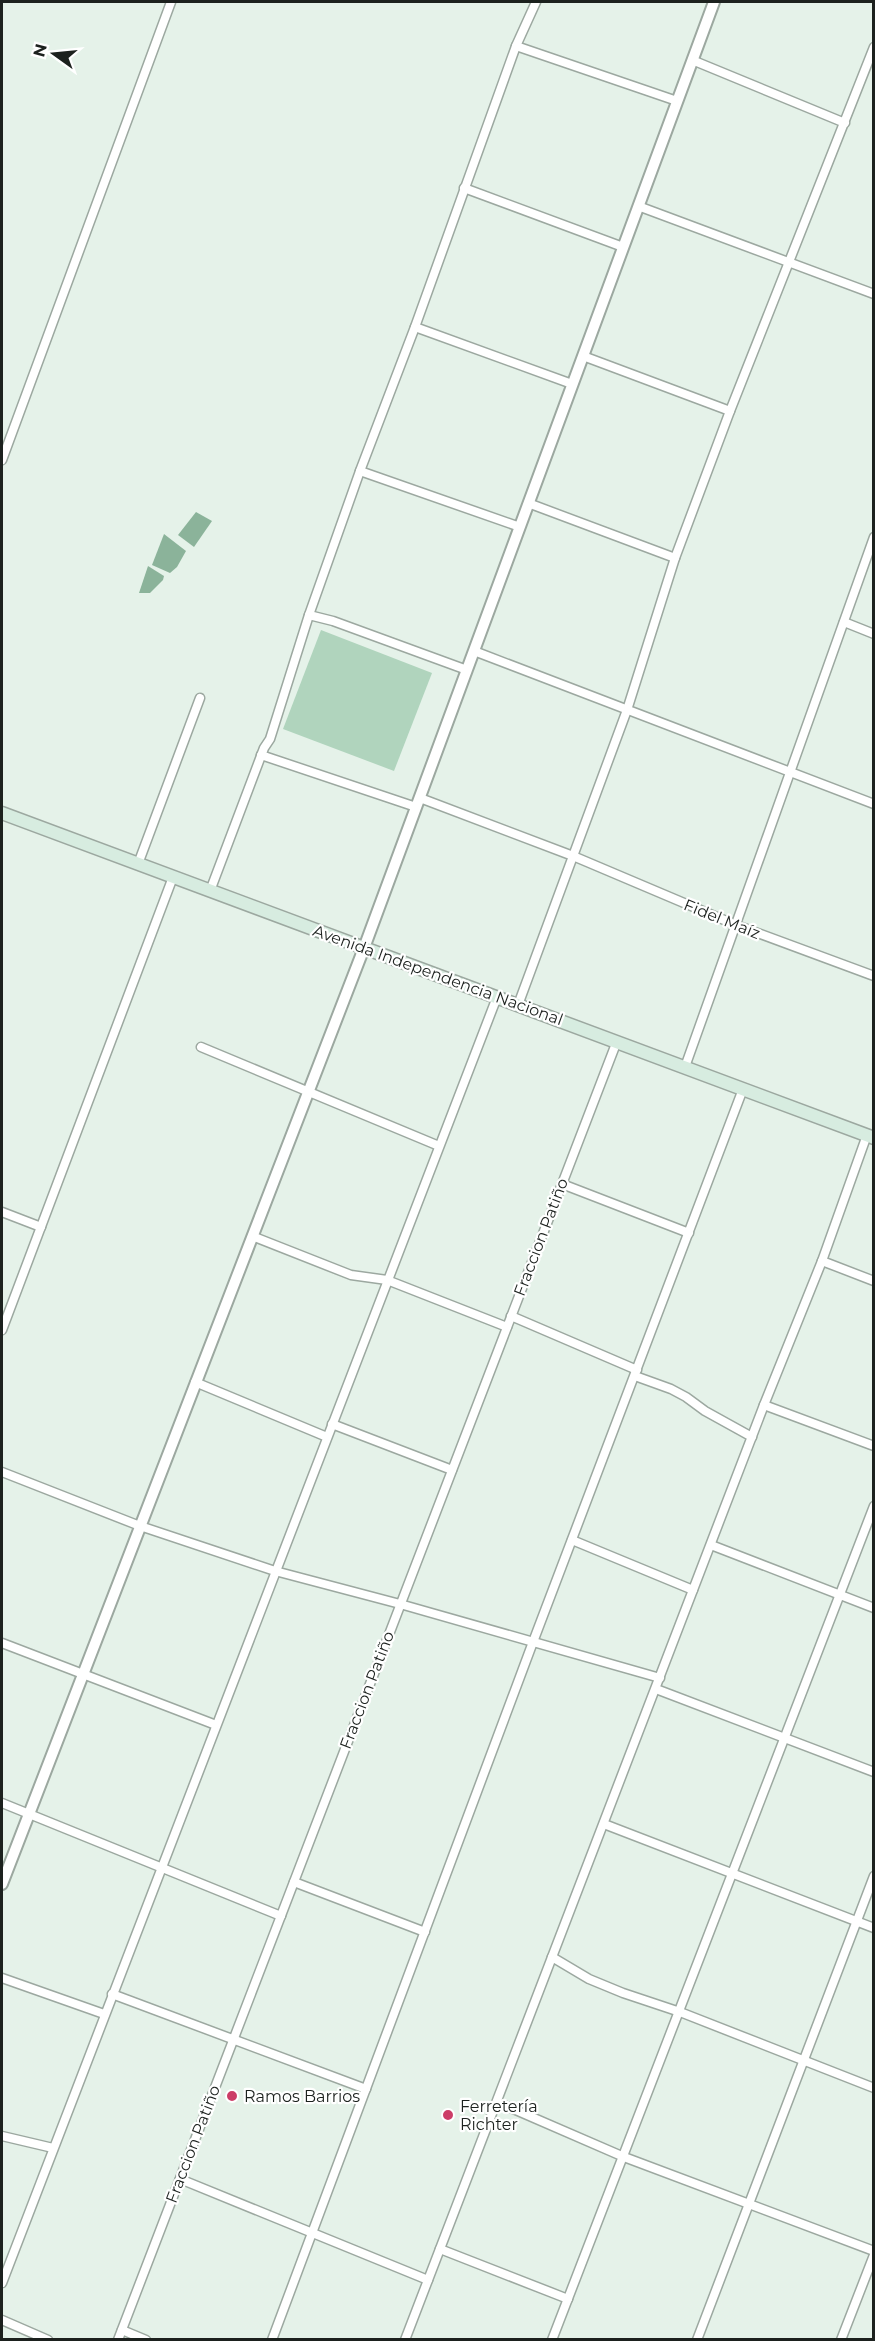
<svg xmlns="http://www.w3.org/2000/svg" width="875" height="2341" viewBox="0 0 875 2341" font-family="Montserrat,sans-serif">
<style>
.green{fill:#b0d4bd}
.water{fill:#8bb39a}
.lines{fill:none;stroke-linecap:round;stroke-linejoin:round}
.minor-casing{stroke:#9ca8a0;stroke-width:11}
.tertiary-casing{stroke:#9ca8a0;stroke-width:14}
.secondary-casing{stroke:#9ca8a0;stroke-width:15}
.minor{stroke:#fff;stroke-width:8}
.tertiary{stroke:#fff;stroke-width:10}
.secondary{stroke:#d7ece0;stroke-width:12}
.poi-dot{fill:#cc3d67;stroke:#fff;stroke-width:2}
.labels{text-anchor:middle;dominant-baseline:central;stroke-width:4.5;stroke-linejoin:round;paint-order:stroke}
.street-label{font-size:16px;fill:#1c211e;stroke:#fff}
.poi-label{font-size:16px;fill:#1c211e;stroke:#fff;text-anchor:start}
</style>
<rect width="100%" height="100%" fill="#e5f2e9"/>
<!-- green -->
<path class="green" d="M321 630 432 673 394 771 283 729Z"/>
<!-- water -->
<g class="water">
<path d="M196 512 212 521 194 547 178 535Z"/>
<path d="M164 534 186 551 177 567 170 573 152 565Z"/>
<path d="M148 566 164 576 163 580 150 593H139Z"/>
</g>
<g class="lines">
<defs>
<g id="minor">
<path d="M516 46 677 101"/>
<path d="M692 60 845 123"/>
<path d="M464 188 623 247"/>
<path d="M638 206 874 294"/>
<path d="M415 327 572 384"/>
<path d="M583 356 730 411"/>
<path d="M2 460 171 2"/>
<path d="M360 471 520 527"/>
<path d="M528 503 675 558"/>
<path d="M309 615 333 621 467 670"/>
<path d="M844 622 874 634"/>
<path d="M474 651 874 804"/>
<path d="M261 755 416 807"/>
<path d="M420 798 573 856 736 925 874 976"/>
<path d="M138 864 200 698"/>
<path d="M210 891 264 748 270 739 309 615 360 471 415 327 516 46 536 2"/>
<path d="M518 1005 627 710 675 558 730 411 874 47"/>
<path d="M201 1047 439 1146"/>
<path d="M685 1067 874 537"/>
<path d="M562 1184 689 1233"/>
<path d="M2 1212 41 1227"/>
<path d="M252 1236 351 1275 387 1280 507 1327"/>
<path d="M822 1261 874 1281"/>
<path d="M511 1316 637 1370"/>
<path d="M2 1330 173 877"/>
<path d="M635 1376 671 1389 686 1397 705 1411 752 1437"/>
<path d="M195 1382 327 1437"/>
<path d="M764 1405 874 1446"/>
<path d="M332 1424 452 1470"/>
<path d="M2 1472 140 1526 275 1571 400 1604 660 1678"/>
<path d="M572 1540 693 1590"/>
<path d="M711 1545 874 1608"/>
<path d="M2 1643 216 1725"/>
<path d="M656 1689 874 1772"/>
<path d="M2 1803 281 1916"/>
<path d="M604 1824 874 1928"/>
<path d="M294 1882 425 1932"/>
<path d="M552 1957 589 1979 623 1993 680 2012 874 2088"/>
<path d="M2 1978 104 2014"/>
<path d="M112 1994 366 2089"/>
<path d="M497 2102 624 2157 874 2251"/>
<path d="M2 2136 53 2148"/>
<path d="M180 2179 428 2280"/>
<path d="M440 2249 568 2299"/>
<path d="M2 2283 497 997"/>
<path d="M2 2320 48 2340"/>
<path d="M122 2330 146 2340"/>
<path d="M118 2340 617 1041"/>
<path d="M272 2340 533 1642 743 1089"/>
<path d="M405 2340 764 1405 822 1261 867 1135"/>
<path d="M552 2340 874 1506"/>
<path d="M697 2340 874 1876"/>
<path d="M841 2340 874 2255"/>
</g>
<path id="tertiary" d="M2 1884 364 948 714 2"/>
<path id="secondary" d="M2 813 874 1138"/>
</defs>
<!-- minor casing -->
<use href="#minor" class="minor-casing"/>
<!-- tertiary casing -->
<use href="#tertiary" class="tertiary-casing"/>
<!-- secondary casing -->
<use href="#secondary" class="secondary-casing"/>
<!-- minor -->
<use href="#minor" class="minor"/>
<!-- tertiary -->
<use href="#tertiary" class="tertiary"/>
<!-- secondary -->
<use href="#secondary" class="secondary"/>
</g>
<!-- markers -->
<g class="poi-dot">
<circle cx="232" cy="2096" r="6"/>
<circle cx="448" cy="2115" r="6"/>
</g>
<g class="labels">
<!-- street labels -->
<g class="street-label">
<text transform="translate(722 919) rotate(22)">Fidel Maíz</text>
<text transform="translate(438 975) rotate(20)">Avenida Independencia Nacional</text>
<text transform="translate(541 1237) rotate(-69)">Fraccion Patiño</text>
<text transform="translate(367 1690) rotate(-69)">Fraccion Patiño</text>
<text transform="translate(193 2144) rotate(-69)">Fraccion Patiño</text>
</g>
<!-- poi labels -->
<g class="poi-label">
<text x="244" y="2096">Ramos Barrios</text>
<text x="460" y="2106">Ferretería<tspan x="460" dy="18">Richter</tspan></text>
</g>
</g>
<!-- border -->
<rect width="875" height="2341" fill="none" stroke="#1c211e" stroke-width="6"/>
<!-- north arrow -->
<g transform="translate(54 54) rotate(285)" stroke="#ffffff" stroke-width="4.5" paint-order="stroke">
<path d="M0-4.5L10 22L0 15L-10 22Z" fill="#1c211e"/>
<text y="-9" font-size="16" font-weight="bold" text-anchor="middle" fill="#1c211e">N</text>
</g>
</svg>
